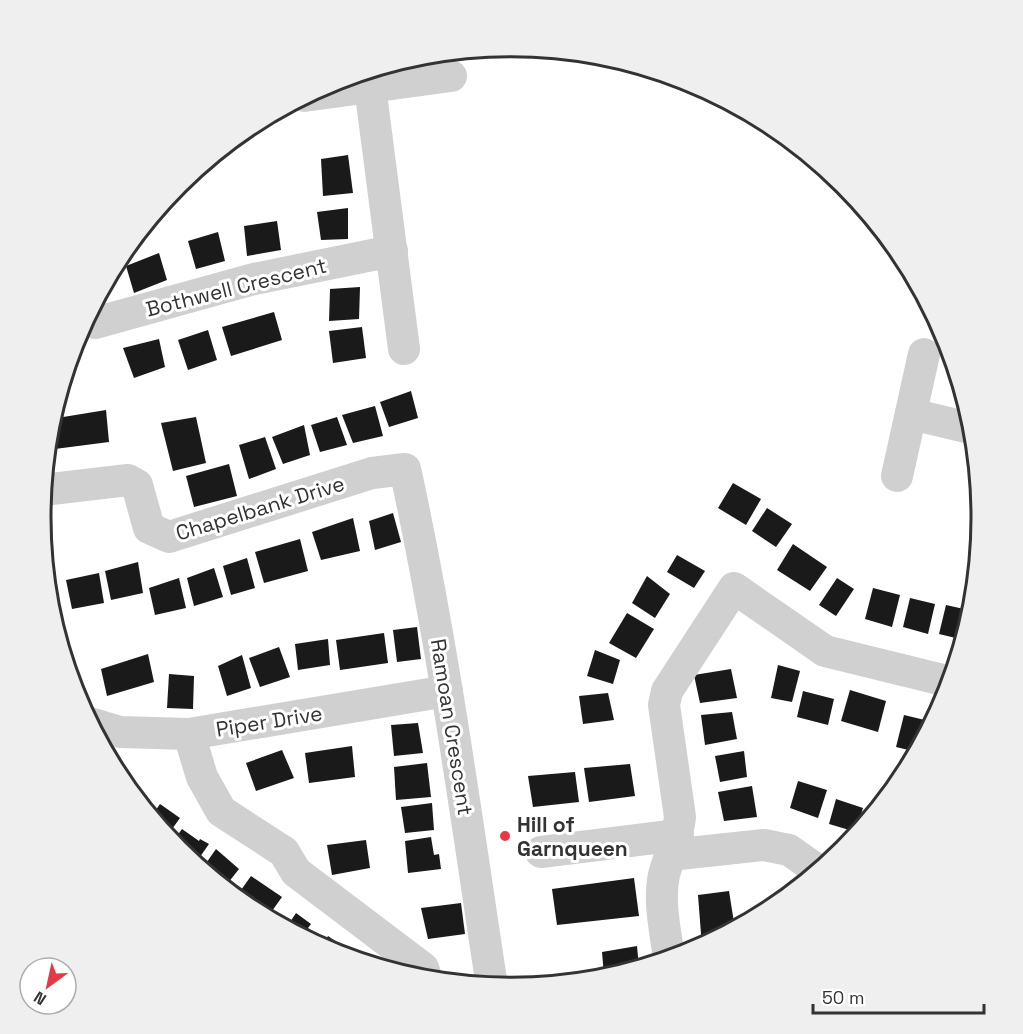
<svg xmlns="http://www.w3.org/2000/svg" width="1023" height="1034" viewBox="0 0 1023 1034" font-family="'Space Grotesk',sans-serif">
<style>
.building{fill:#1a1a1a}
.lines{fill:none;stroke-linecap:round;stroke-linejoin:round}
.minor{stroke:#d0d0d0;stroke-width:32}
.poi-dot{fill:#e63946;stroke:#fff;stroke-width:2}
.labels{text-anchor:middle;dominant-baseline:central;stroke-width:6;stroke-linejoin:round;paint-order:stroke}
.street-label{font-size:21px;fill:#333;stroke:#fff}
.poi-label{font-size:21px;font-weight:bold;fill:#333;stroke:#fff;text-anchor:start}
.rim{fill:none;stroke:#333;stroke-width:3}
</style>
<rect width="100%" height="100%" fill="#fff"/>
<!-- building -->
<g class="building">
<path d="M348 155 353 193 323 196 321 159Z"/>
<path d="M348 208V239L321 240 317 212Z"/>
<path d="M277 221 281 250 247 256 244 226Z"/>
<path d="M218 232 225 261 196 269 188 241Z"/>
<path d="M159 253 167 280 134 293 126 266Z"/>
<path d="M360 287 359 319 329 321 330 289Z"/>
<path d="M274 312 282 340 231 356 222 327Z"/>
<path d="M362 327 366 358 333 363 329 331Z"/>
<path d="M208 330 217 360 188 370 178 340Z"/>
<path d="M159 339 165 367 134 378 123 348Z"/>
<path d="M411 391 418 418 389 427 380 402Z"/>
<path d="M375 406 383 436 353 443 342 415Z"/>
<path d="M106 410 109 442 47 450 51 419Z"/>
<path d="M196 417 206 463 173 471 161 423Z"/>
<path d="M337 417 347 445 320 452 311 425Z"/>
<path d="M304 425 310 455 283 464 272 437Z"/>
<path d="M265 437 276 469 249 479 239 445Z"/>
<path d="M229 464 237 496 194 507 186 476Z"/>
<path d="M733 483 761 499 746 525 718 508Z"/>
<path d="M767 508 792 524 776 547 752 531Z"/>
<path d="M393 513 401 542 375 550 369 521Z"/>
<path d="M353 518 360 551 321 560 312 532Z"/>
<path d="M49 530 52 563H45L42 531Z"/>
<path d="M300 539 308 571 264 583 255 552Z"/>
<path d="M793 544 827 567 810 591 777 570Z"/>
<path d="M677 555 705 571 694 588 667 572Z"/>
<path d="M247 558 255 588 231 595 223 566Z"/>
<path d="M138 562 143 593 111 600 105 571Z"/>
<path d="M214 568 223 597 194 606 187 578Z"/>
<path d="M99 573 104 603 72 609 66 580Z"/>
<path d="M647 576 670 594 655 618 632 603Z"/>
<path d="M179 578 186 608 155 615 149 588Z"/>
<path d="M837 578 854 589 836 616 819 605Z"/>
<path d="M873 588 900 595 892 627 865 619Z"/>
<path d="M910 598 935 604 928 634 903 627Z"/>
<path d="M946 605 973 611 964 640 939 634Z"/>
<path d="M627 613 654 629 636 658 609 643Z"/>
<path d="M417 627 421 659 397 662 393 630Z"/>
<path d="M384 633 388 663 340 670 336 640Z"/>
<path d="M328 639 330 665 298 670 295 644Z"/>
<path d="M279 647 290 677 260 687 249 658Z"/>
<path d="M595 650 620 660 613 684 587 676Z"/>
<path d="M148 654 154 682 107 696 101 669Z"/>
<path d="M242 655 251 688 227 696 218 666Z"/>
<path d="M778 665 800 671 792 702 771 698Z"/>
<path d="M731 669 737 698 700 703 694 675Z"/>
<path d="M169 674 194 676 193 709 167 708Z"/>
<path d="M850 690 886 701 878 732 841 721Z"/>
<path d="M803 691 834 699 828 725 797 717Z"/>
<path d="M608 693 614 720 583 724 579 696Z"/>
<path d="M732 712 737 739 705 745 701 715Z"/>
<path d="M904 715 933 722 917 752 896 747Z"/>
<path d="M418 723 423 753 394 756 391 725Z"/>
<path d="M352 746 355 777 309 783 305 753Z"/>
<path d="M282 750 294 778 256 791 246 763Z"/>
<path d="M744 751 747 777 720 782 715 756Z"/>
<path d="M427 763 431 797 396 800 394 767Z"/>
<path d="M630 764 635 796 589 802 584 768Z"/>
<path d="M575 772 579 802 533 807 528 776Z"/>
<path d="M122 781 147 796 141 805 136 799Z"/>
<path d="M798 781 827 790 818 818 790 808Z"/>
<path d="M752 786 757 817 724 821 718 792Z"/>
<path d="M836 799 863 808 856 832 829 824Z"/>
<path d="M432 803 434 830 405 833 401 807Z"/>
<path d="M160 804 180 818 167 836 151 817Z"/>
<path d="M182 829 199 841 200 839 209 844 195 864 172 843Z"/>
<path d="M431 837 434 855 439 854 441 869 408 873 405 841Z"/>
<path d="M366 840 370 868 332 875 327 845Z"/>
<path d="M216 849 239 869 224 888 202 869Z"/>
<path d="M251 876 282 897 267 918 236 897Z"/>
<path d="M634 878 639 916 557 925 552 889Z"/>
<path d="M729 891 735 929 702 947 698 895Z"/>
<path d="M461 903 465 934 428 939 421 908Z"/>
<path d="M296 913 311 924 308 928 316 934 326 940 328 936 341 945 335 953 286 928Z"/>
<path d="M637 946 639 968 604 975 602 952Z"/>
</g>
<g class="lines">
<!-- minor -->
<g class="minor">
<path d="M368 71 404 349"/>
<path d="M304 96 451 76"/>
<path d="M91 310 95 323 254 279 392 251"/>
<path d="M911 414 974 429"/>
<path d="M897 476 924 354"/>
<path d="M43 490 128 480 137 485 149 528 169 537 372 473 405 469C442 638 465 809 491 980L487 986"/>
<path d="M90 723 120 732 189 734 447 691"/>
<path d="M189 734 202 777 221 811 284 852 296 872 423 968 427 980"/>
<path d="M541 852 678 835"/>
<path d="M670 855 764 845 789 850 819 871"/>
<path d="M669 959C666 933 658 902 664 875 669 855 678 838 680 817L664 705 667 691 734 588 825 651 951 682"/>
</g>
</g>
<!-- markers -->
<circle class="poi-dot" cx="505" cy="836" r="6"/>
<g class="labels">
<!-- street labels -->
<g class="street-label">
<text transform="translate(236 287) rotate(-14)">Bothwell Crescent</text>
<text transform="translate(260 508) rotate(-17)">Chapelbank Drive</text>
<text transform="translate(269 721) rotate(-9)">Piper Drive</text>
<text transform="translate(452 727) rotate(81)">Ramoan Crescent</text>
</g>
<!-- poi labels -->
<g class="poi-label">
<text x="517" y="824">Hill of<tspan x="517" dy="24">Garnqueen</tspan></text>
</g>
</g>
<!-- crop -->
<path d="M0 0H1023V1034H0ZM51 517a460 460 0 1 1 920 0a460 460 0 1 1-920 0Z" fill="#efefef" fill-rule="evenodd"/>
<path class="rim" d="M51 517a460 460 0 1 1 920 0a460 460 0 1 1-920 0Z"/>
<!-- north arrow -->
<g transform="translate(48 986) rotate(213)"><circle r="28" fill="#ffffff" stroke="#adadad" stroke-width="1.5"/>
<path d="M0-4.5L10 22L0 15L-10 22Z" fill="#e63946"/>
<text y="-9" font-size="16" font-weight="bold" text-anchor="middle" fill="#333333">N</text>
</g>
<!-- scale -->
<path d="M813 1004v9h171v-9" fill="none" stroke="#333333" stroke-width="3"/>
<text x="822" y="1004" font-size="18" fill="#333333" stroke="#ffffff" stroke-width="4.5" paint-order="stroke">50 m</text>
</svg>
